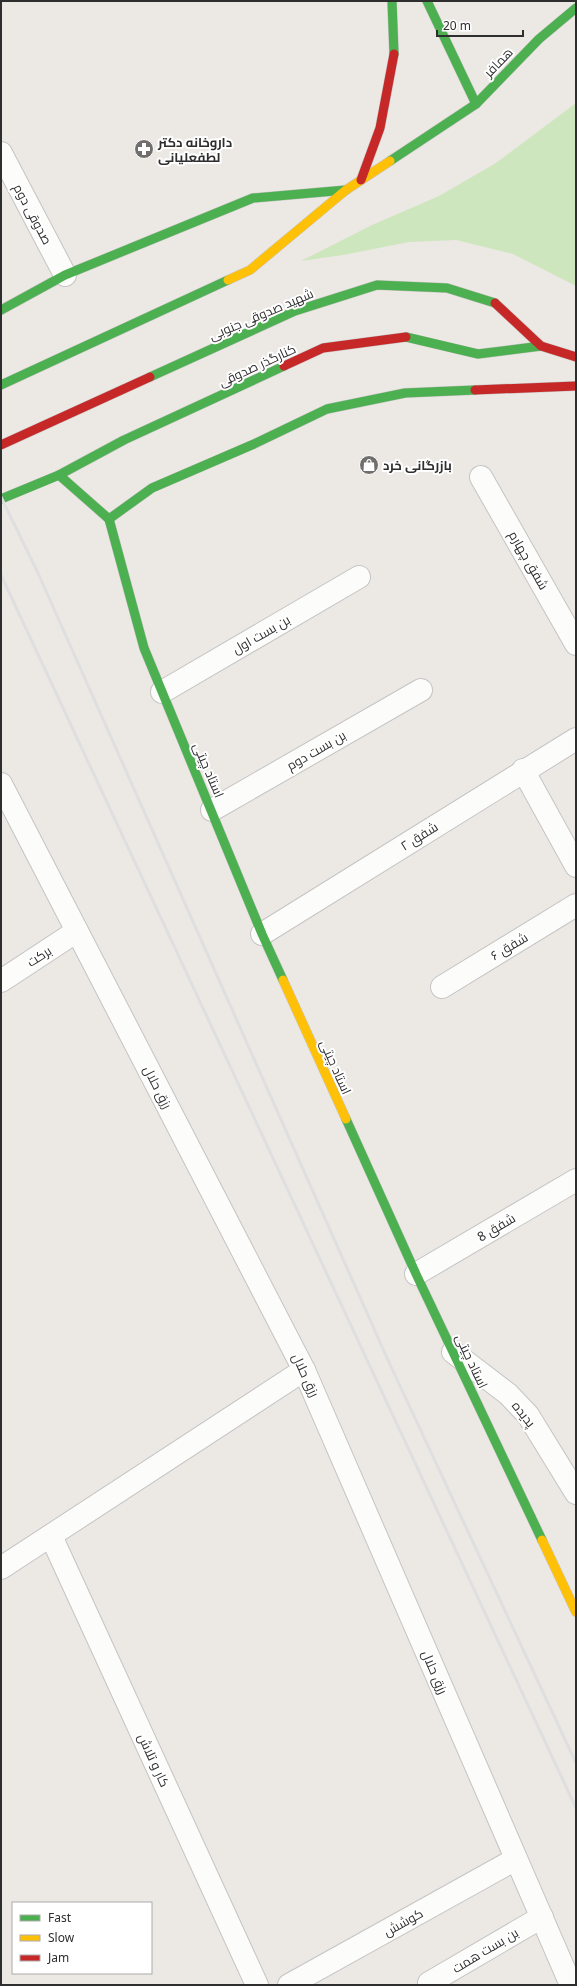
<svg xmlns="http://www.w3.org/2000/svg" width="577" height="1986" viewBox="0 0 577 1986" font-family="'Noto Sans',Cairo,sans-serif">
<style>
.green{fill:#cee6be}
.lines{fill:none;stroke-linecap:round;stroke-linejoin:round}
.street-casing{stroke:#c5c4c5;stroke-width:24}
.fast-casing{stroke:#c5c4c5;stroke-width:10}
.slow-casing{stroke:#c5c4c5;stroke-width:10}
.jam-casing{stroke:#c5c4c5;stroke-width:10}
.street{stroke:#fcfcfb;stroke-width:22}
.fast{stroke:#4caf50;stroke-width:9}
.slow{stroke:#ffc107;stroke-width:9}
.jam{stroke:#c62828;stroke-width:9}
.rail{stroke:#dfdfe1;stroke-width:3}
.labels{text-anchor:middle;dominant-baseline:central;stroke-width:4;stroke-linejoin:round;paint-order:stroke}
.street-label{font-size:13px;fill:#2e2e2e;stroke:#fff}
.poi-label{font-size:13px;font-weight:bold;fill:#2e2e2e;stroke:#fff;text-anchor:start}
</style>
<rect width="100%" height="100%" fill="#ece8e4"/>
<!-- green -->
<path class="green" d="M576 103V286L513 254 456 240 409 242 343 255 301 261 372 225 439 196 496 163Z"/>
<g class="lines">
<defs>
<g id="street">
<path d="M1 153 65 275"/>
<path d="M481 477 576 644"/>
<path d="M162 692 359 577"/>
<path d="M523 770 576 866"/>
<path d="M1 784 304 1370 571 1985"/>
<path d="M212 810 421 690"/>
<path d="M262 934 576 739"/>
<path d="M1 981 77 931"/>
<path d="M442 987 576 905"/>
<path d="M416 1274 576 1180"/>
<path d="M453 1352 508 1394 528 1415 576 1493"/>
<path d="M51 1536 257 1985"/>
<path d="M1 1568 304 1370"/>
<path d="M429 1983 542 1917"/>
<path d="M289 1985 516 1859"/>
</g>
<g id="fast">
<path d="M392 1 394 54"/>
<path d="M427 1 476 104"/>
<path d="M390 161 476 104 539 39 576 8"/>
<path d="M1 310 65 275 253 198 346 190"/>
<path d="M406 337 478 354 541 346"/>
<path d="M150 377 295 311 377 285 447 288 495 303"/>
<path d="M1 385 228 280"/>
<path d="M59 475 109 519"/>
<path d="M1 499 59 475 124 440 284 366"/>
<path d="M109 519 144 648 262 934 283 980"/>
<path d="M109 519 152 488 254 444 327 409 405 393 475 390"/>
<path d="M346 1119 416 1274 542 1540"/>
</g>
<g id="slow">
<path d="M228 280 250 270 346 190 390 161"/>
<path d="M283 980 346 1119"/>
<path d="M542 1540 576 1612"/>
</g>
<g id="jam">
<path d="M361 180 380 128 394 54"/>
<path d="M495 303 541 346 576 357"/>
<path d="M284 366 323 348 406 337"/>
<path d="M475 390 576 386"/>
<path d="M1 445 150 377"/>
</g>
</defs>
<!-- street casing -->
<use href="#street" class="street-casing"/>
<!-- fast casing -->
<use href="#fast" class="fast-casing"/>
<!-- slow casing -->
<use href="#slow" class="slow-casing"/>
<!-- jam casing -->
<use href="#jam" class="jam-casing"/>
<!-- street -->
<use href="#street" class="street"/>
<!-- fast -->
<use href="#fast" class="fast"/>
<!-- slow -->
<use href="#slow" class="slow"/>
<!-- jam -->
<use href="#jam" class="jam"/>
<!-- rail -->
<g class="rail">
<path d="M1 497 38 573 387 1358 576 1763"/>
<path d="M1 575 576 1808"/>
</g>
</g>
<!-- icons -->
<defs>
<symbol id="pharmacy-disc" viewBox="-11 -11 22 22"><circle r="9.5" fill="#706f6e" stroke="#fff"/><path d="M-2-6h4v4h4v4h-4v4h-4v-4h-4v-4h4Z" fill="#fff"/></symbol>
<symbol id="shop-disc" viewBox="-11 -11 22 22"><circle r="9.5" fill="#706f6e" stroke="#fff"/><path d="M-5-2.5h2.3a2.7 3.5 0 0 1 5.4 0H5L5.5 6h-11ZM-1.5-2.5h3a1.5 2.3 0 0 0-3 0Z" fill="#fff"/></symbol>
</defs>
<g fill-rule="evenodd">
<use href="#pharmacy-disc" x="133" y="138" width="22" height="22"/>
<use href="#shop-disc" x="358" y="454" width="22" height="22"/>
</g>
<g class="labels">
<!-- street labels -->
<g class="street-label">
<text transform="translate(498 62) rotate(-46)">همافر</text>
<text transform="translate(33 214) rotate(62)">صدوقی دوم</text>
<text transform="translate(261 314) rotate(-23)">شهید صدوقی جنوبی</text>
<text transform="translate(257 365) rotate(-25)">کنارگذر صدوقی</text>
<text transform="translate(529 560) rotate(60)">شفق چهارم</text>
<text transform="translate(261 634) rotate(-30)">بن بست اول</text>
<text transform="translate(316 750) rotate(-30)">بن بست دوم</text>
<text transform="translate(209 770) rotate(67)">استاد چیتی</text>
<text transform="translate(419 836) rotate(-32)">شفق ۲</text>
<text transform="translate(509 946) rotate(-31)">شفق ۶</text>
<text transform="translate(39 956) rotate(-33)">برکت</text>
<text transform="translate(336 1067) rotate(66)">استاد چیتی</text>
<text transform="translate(158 1087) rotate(63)">رزق حلال</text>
<text transform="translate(496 1227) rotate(-31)">شفق 8</text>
<text transform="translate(472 1361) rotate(65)">استاد چیتی</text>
<text transform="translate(306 1375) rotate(65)">رزق حلال</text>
<text transform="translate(524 1414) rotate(52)">پدیده</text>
<text transform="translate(435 1672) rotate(67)">رزق حلال</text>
<text transform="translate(154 1760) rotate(65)">کار و تلاش</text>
<text transform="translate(403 1922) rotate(-29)">کوشش</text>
<text transform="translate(485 1950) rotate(-31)">بن بست همت</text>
</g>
<!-- poi labels -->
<g class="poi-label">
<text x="158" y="142">داروخانه دکتر<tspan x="158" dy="15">لطفعلیانی</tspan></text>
<text x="383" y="465">بازرگانی خرد</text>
</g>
</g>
<!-- border -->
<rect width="577" height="1986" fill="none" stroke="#2e2e2e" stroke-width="4"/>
<!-- legend -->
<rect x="12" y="1902" width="140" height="72" fill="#ffffff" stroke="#ababab"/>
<rect x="20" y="1915" width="20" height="6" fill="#4caf50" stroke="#ababab"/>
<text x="48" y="1922" font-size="12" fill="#2e2e2e">Fast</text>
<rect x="20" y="1935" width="20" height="6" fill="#ffc107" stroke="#ababab"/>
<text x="48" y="1942" font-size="12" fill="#2e2e2e">Slow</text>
<rect x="20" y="1955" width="20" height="6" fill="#c62828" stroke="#ababab"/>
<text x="48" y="1962" font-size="12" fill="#2e2e2e">Jam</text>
<!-- scale -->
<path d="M437 30v6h86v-6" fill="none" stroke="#2e2e2e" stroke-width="2"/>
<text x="443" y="30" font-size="12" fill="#2e2e2e" stroke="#ffffff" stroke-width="3" paint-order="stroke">20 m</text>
</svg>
